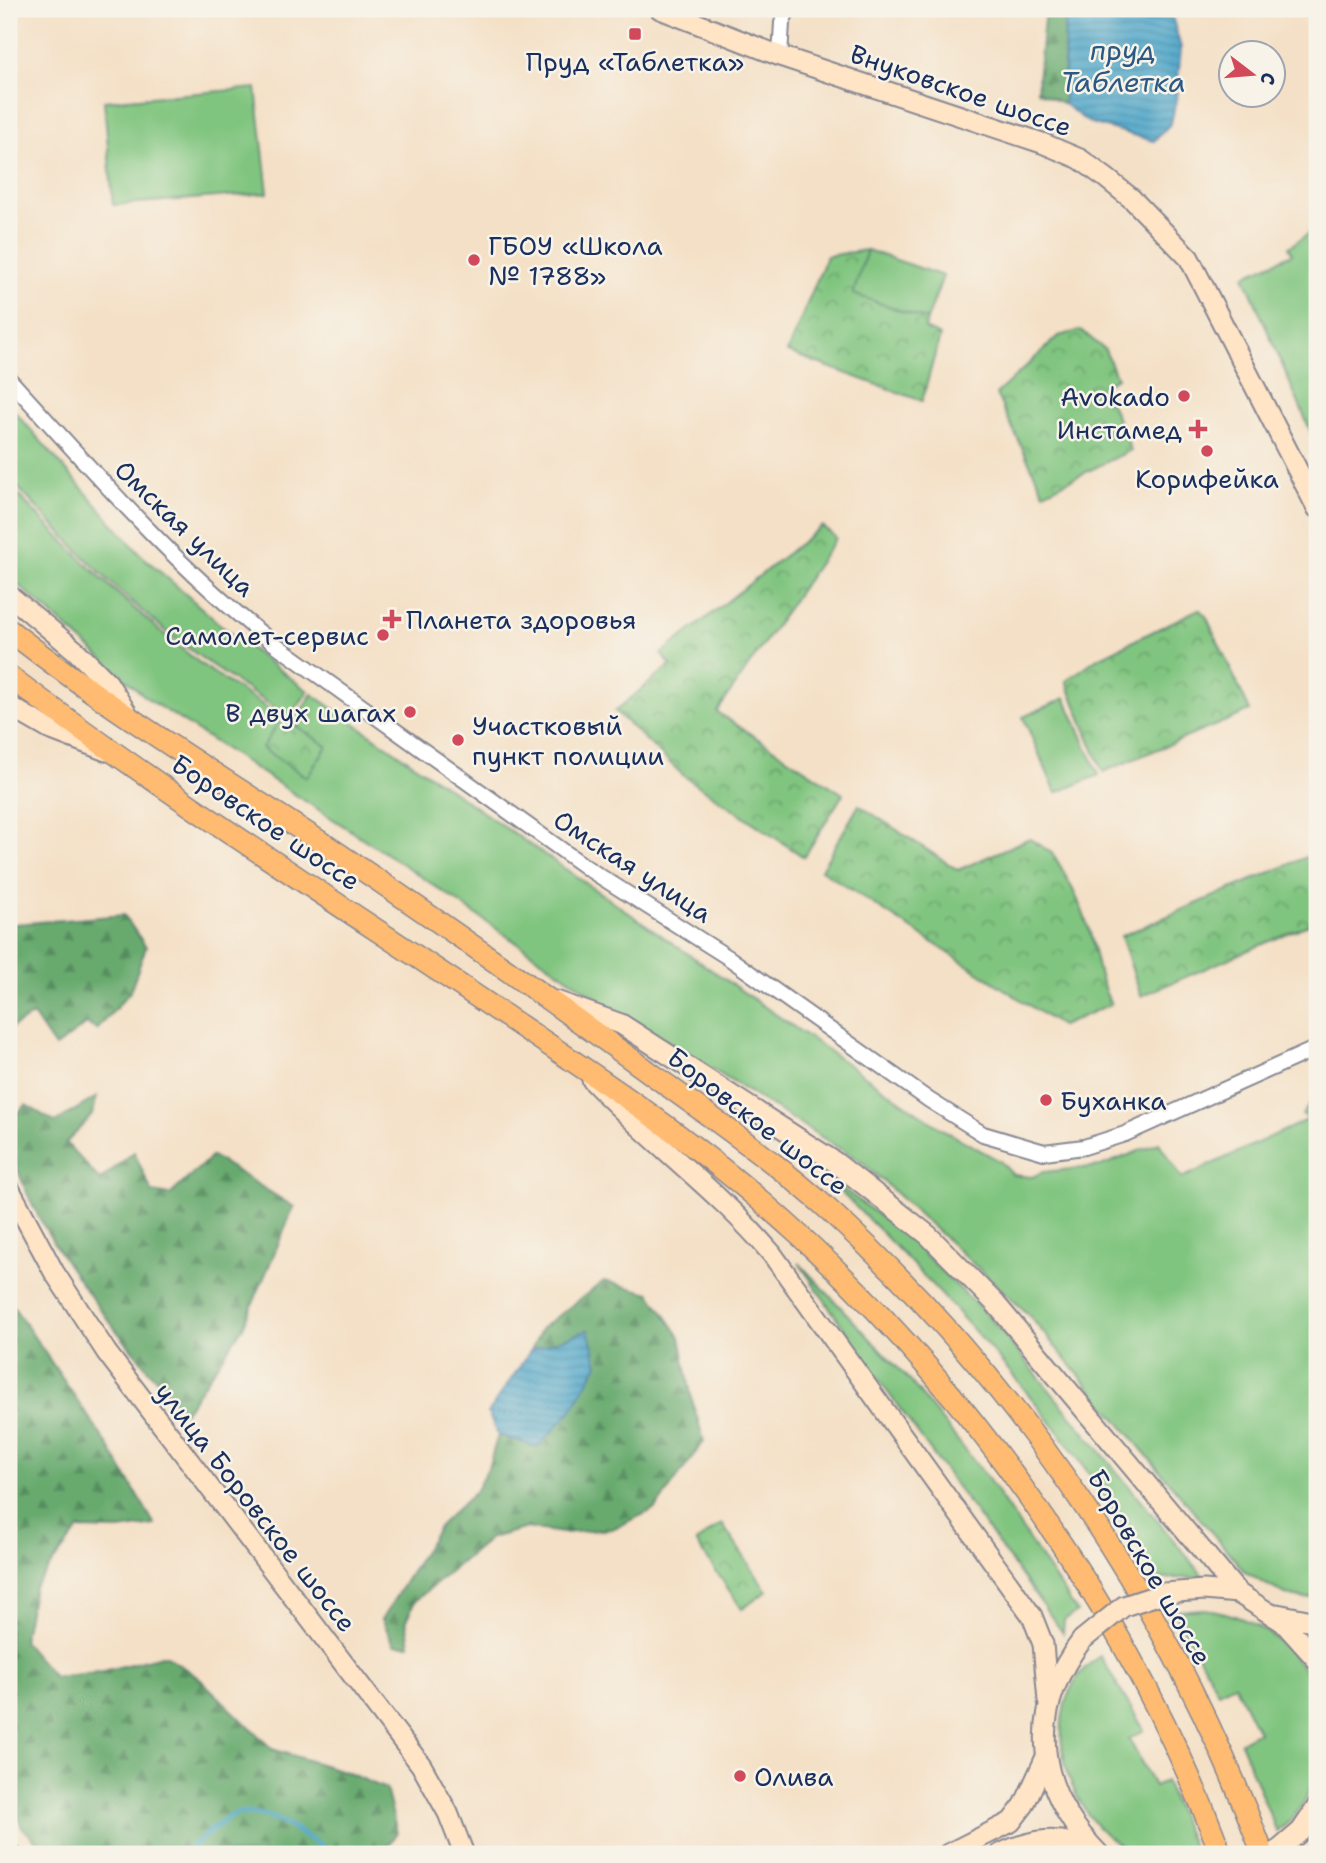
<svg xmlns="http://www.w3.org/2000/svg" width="1326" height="1863" viewBox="0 0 1326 1863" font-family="'Shantell Sans',sans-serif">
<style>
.grass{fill:#80c57f;stroke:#4e7a6e;stroke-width:2}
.forest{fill:url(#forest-firs);stroke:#426c66;stroke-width:2}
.park{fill:url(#park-crowns);stroke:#4e7a6e;stroke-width:2}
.water{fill:url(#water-rules);stroke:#336a94;stroke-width:2}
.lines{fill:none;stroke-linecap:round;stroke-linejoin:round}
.stream{stroke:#4ba5c9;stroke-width:5}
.street-casing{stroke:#888892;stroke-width:18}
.secondary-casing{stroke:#888892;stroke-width:23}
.primary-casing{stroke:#888892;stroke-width:24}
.street{stroke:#fff;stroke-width:14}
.secondary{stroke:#ffe4c6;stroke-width:19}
.primary{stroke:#febb71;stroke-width:21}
.secondary-bridge-casing{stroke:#888892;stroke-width:23;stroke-linecap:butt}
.secondary-bridge{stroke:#ffe4c6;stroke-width:19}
.poi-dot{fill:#d1495b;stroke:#f7f3e8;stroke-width:2.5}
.labels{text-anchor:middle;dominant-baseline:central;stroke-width:5;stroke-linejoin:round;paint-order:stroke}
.poi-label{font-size:26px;fill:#1b2f5e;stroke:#f7f3e8;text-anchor:start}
.street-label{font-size:26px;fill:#1b2f5e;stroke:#f7f3e8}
.water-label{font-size:28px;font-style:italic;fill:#2c5883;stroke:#f7f3e8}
</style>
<defs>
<pattern id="forest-firs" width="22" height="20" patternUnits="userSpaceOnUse" patternTransform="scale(1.75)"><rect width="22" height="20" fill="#68aa6e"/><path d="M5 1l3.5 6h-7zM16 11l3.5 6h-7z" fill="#558b5e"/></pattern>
<pattern id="park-crowns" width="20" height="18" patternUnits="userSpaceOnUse" patternTransform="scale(1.75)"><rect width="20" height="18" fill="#80c57f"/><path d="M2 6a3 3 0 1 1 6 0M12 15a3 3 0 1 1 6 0" fill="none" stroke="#68a06b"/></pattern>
<pattern id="water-rules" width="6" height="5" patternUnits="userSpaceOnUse" patternTransform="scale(1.75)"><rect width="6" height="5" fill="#4ba5c9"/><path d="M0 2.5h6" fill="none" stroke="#3e87a6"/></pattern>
</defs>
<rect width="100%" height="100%" fill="#f7f3e8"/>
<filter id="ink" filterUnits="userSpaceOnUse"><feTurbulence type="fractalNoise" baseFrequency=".0143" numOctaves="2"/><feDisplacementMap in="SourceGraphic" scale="14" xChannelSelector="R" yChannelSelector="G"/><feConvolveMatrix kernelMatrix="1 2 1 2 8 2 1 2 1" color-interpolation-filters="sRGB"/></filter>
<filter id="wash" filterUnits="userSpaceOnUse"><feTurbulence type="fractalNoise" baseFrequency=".00686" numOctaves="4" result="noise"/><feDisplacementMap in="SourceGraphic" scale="28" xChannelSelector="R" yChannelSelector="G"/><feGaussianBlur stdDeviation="1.57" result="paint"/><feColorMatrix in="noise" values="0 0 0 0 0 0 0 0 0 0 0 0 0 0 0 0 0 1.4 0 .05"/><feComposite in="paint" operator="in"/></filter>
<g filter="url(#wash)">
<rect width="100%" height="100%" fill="#f4e0c6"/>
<!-- grass -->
<g class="grass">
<path d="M256 88 268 193 113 205 104 101Z"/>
<path d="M1312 231 1317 242V446L1244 276 1292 254 1289 247Z"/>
<path d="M867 250 943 276 927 320 852 294Z"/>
<path d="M9 405 140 554 232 635 308 691 290 718C256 695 221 673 188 648 122 599 65 538 9 478Z"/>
<path d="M9 485C69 549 132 611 201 664 227 683 255 700 282 717L263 749 307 777 327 746 293 724 312 694 940 1128 1000 1161 1013 1175 1032 1177 1043 1172 1101 1166 1159 1143 1182 1178 1309 1119 1317 1121V1597C1293 1604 1265 1583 1245 1572L1027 1313 863 1163 588 992 413 871 148 699 9 577Z"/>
<path d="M1065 698 1099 775 1056 793 1023 717Z"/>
<path d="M817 1169 906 1236 990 1318 1204 1577 1157 1579C1068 1424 945 1292 817 1169Z"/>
<path d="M799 1263 911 1382 989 1480 1077 1612 1064 1620 1063 1633 884 1387Z"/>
<path d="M1204 1609C1255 1615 1309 1651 1317 1707 1319 1719 1317 1732 1317 1744 1317 1782 1308 1808 1277 1832L1240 1742 1258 1732 1234 1684 1218 1692 1174 1611Z"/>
<path d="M1100 1656 1144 1730 1129 1739 1154 1786 1165 1781 1196 1854C1177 1854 1154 1858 1136 1854 1130 1853 1123 1847 1118 1844 1060 1807 1035 1697 1100 1656Z"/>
</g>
<!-- forest -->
<g class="forest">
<path d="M1045 9H1065L1064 104 1037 91Z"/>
<path d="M124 915 146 947 130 992 97 1030 87 1024 55 1047 33 1015 9 1029V928L14 924Z"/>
<path d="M97 1097 92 1115 66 1143 100 1180 134 1152 152 1192 170 1195 212 1156 294 1207 243 1327 184 1413C127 1342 9 1214 9 1121L26 1105 55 1122Z"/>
<path d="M604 1281 650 1293 680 1337 692 1400 704 1441 655 1509 612 1529 563 1533 527 1528 490 1538 415 1601 406 1620 410 1645H394L382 1619 440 1525 475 1492 488 1468 498 1435 538 1447 588 1330 531 1350 542 1328Z"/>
<path d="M9 1300 109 1447 155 1525 119 1530 79 1529 34 1587 23 1641 54 1677 100 1672 165 1655 199 1678 272 1749 346 1772 386 1789 397 1832 382 1854H49L21 1826 9 1790Z"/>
</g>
<!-- park -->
<g class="park">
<path d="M867 250 853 294 927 320 925 329 940 336 922 401 787 352 827 256Z"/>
<path d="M1081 330 1105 350 1117 378 1103 385 1131 450 1044 493 996 394 1059 336Z"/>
<path d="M822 526 836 538 717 712 843 794 804 857 684 776 615 711 671 665 661 654Z"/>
<path d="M1199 609 1206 616 1250 711 1103 772 1066 681 1096 659Z"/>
<path d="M282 717 327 746 307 777 262 748Z"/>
<path d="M859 805 958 870 1030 838C1037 846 1050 849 1055 857 1070 882 1084 909 1091 937 1097 961 1099 982 1111 1004L1061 1026 821 870Z"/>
<path d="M1313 854 1317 865V921L1141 996 1121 936Z"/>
<path d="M1317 1094V1121L1302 1115Z"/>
<path d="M722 1524 767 1591 742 1609 696 1542Z"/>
</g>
<!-- water -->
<g class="water">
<path d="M1065 9H1170L1181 48 1176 101 1171 123 1154 141 1088 122 1064 104Z"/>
<path d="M588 1330 598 1364 572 1410 538 1447 498 1435 488 1413 531 1350Z"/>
</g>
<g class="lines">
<!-- stream -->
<path class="stream" d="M185 1852C199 1841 213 1827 228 1818 259 1799 307 1837 332 1854"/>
</g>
</g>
<g filter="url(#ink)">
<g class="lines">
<defs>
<g id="street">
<path d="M780 56 782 23 788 9"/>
<path d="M9 379C93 471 174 565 272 642L587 868 729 958 929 1100 983 1134 1044 1152 1084 1147 1125 1134 1317 1048"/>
<path d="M9 1850 14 1854"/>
</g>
<g id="secondary">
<path d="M660 9 780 56 1042 143 1080 159 1106 178 1132 199 1189 258 1317 508"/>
<path d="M9 595 76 651 108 683 130 718"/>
<path d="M9 706 49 729 106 751"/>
<path d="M556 1001 621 1024 835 1162 928 1235 995 1303 1238 1593 1283 1622 1317 1660"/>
<path d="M592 1080C649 1141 718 1190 772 1254L1032 1616 1043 1644 1048 1701"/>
<path d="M9 1188 54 1272 107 1353 421 1765 448 1813 464 1854"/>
<path d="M1164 1593 1204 1590 1238 1593"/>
<path d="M1277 1614 1317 1622"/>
<path d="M1082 1640C1026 1713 1036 1790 1099 1854"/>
<path d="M948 1854 1011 1822 1024 1805 1045 1759"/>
<path d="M1000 1854C1031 1839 1059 1834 1091 1850"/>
<path d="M1274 1854 1301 1831 1317 1807"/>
</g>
<g id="primary">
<path d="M9 630C113 712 225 780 336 852 441 922 543 995 645 1069 707 1115 773 1159 830 1211 1023 1386 1172 1610 1263 1854"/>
<path d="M9 676C159 789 317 890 473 994 571 1060 672 1124 762 1202 961 1373 1128 1608 1221 1854"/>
</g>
</defs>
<!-- street casing -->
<use href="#street" class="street-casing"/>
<!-- secondary casing -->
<use href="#secondary" class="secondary-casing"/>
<!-- primary casing -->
<use href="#primary" class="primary-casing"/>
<!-- street -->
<use href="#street" class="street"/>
<!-- secondary -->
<use href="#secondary" class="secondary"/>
<!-- primary -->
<use href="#primary" class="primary"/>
<defs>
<path id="secondary-bridge" d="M1082 1640 1124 1606 1164 1593"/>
</defs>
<!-- secondary-bridge casing -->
<use href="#secondary-bridge" class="secondary-bridge-casing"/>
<!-- secondary-bridge -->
<use href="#secondary-bridge" class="secondary-bridge"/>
</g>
</g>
<!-- markers -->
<g class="poi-dot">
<rect x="628" y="27" width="14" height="14" rx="3.5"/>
<circle cx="474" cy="260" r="7"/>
<circle cx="1184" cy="396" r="7"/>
<path d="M1194.5 418.5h7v7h7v7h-7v7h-7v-7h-7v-7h7z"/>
<circle cx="1207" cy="451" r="7"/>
<path d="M388.5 608.5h7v7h7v7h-7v7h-7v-7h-7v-7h7z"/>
<circle cx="383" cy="635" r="7"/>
<circle cx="410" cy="712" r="7"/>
<circle cx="458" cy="740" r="7"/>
<circle cx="1046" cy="1100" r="7"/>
<circle cx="740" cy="1776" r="7"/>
</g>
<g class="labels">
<!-- poi labels -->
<g class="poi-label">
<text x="635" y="61" text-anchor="middle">Пруд «Таблетка»</text>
<text x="488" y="245">ГБОУ «Школа<tspan x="488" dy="30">№ 1788»</tspan></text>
<text x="1170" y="396" text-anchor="end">Avokado</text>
<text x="1182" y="429" text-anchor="end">Инстамед</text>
<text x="1207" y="478" text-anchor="middle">Корифейка</text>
<text x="406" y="619">Планета здоровья</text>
<text x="369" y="635" text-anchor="end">Самолет-сервис</text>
<text x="396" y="712" text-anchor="end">В двух шагах</text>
<text x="472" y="725">Участковый<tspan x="472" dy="30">пункт полиции</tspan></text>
<text x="1060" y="1100">Буханка</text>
<text x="754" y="1776">Олива</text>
</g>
<!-- street labels -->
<g class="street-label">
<text transform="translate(961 90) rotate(19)">Внуковское шоссе</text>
<text transform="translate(185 528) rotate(44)">Омская улица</text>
<text transform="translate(266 822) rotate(34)">Боровское шоссе</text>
<text transform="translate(633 866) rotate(33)">Омская улица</text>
<text transform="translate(758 1121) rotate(38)">Боровское шоссе</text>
<text transform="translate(256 1507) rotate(52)">улица Боровское шоссе</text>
<text transform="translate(1150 1567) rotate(60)">Боровское шоссе</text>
</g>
<!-- water labels -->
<g class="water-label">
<text x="1123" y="50">пруд<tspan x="1123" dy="32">Таблетка</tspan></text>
</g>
</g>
<!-- margin -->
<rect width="1326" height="1863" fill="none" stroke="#f7f3e8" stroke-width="35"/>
<!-- north arrow -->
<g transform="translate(1252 74) rotate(106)"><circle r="33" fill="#f7f3e8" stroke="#9fa5b1" stroke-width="2"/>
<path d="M0-5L12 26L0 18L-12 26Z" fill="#d1495b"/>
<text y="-10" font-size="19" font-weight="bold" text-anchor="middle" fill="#1b2f5e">С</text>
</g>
</svg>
